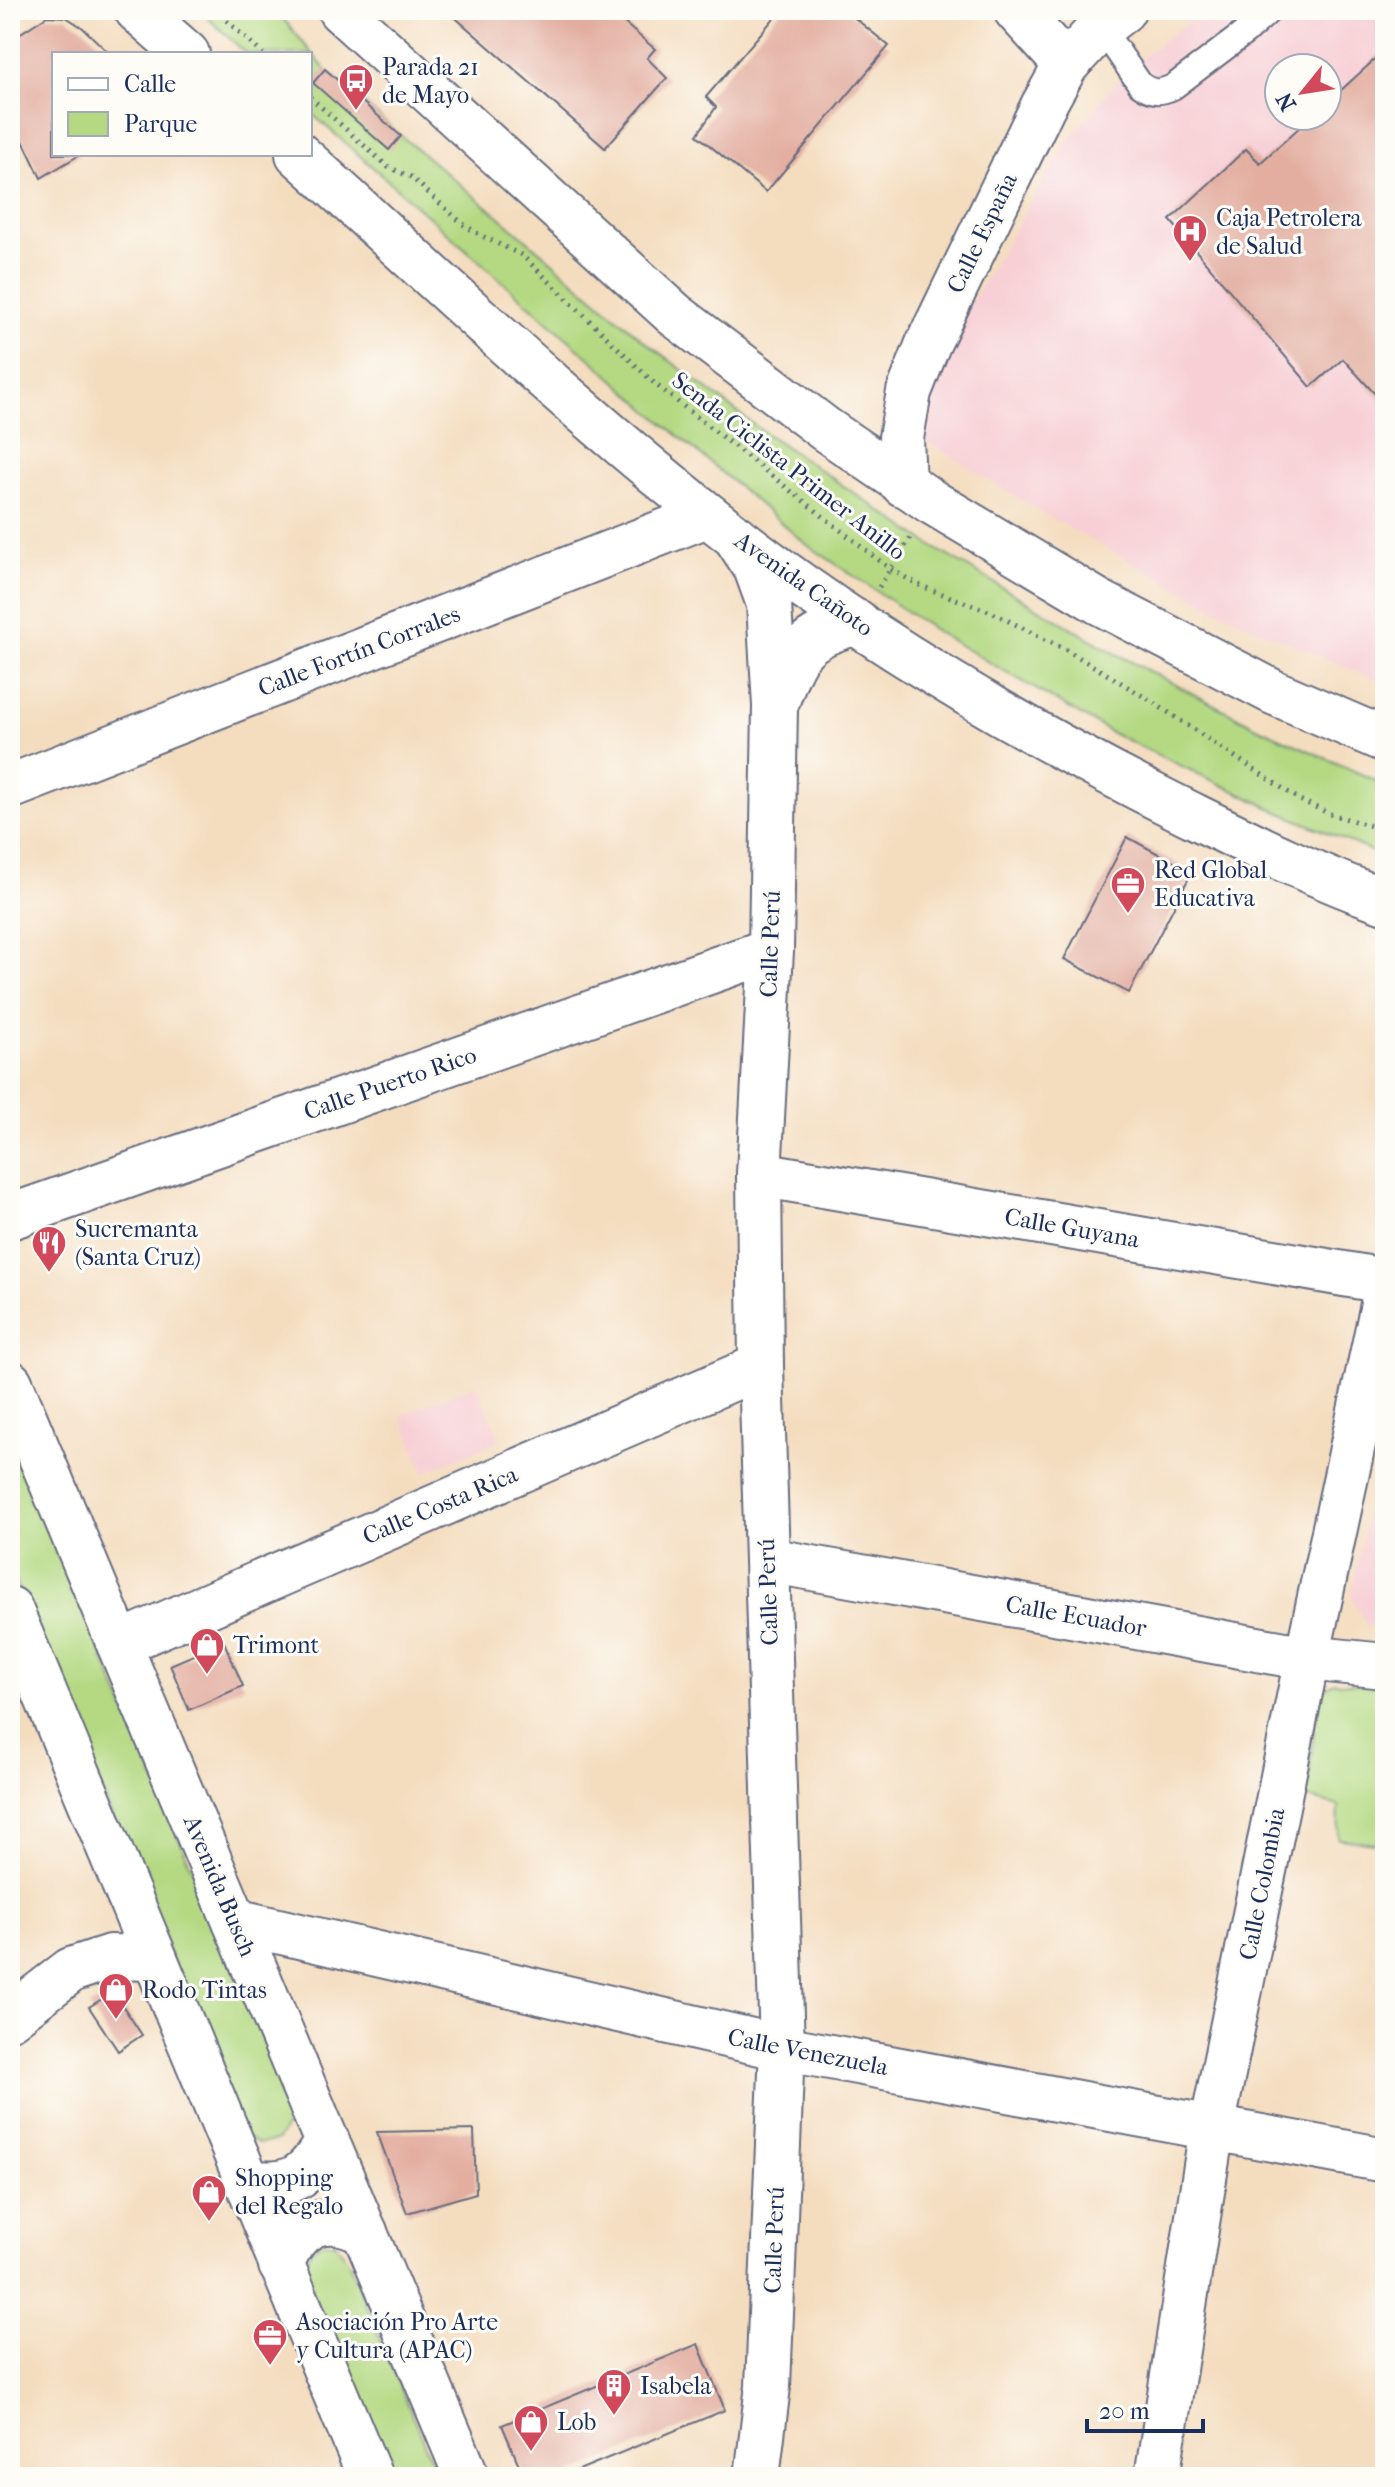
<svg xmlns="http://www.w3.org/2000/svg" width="1395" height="2487" viewBox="0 0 1395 2487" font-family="'IM FELL French Canon',serif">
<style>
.built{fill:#f7cfd5;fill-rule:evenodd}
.green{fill:#b4d982;stroke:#688470;stroke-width:2}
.building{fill:#e3aea0}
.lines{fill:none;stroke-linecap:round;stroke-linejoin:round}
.lane-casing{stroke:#676c80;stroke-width:28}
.street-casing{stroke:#676c80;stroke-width:48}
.secondary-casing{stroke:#676c80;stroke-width:48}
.path{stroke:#676c80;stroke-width:5;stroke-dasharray:2 6;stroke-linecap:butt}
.lane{stroke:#fff;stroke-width:24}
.street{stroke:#fff;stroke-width:44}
.secondary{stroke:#fff;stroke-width:44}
.labels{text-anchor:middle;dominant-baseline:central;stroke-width:6;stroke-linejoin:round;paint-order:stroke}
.poi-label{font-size:24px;fill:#1b2f5e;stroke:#fdfcf7;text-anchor:start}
.street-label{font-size:24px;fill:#1b2f5e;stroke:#fdfcf7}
</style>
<rect width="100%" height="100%" fill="#fdfcf7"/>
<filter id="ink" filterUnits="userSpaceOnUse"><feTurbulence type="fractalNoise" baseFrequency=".0125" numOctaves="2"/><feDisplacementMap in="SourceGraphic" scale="16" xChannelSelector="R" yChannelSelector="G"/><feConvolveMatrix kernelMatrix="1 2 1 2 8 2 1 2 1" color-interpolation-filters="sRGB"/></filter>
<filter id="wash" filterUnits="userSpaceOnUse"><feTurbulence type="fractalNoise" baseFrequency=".006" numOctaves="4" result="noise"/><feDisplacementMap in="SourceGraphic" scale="32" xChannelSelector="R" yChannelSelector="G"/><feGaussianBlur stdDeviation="1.8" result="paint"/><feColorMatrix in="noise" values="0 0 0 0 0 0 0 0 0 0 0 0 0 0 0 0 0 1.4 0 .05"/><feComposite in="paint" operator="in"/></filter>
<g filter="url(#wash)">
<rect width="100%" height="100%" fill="#f4ddbf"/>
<!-- built -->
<g class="built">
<path d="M1203 10H1385V684L1243 623 1040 512 928 442 915 419 923 383 1066 143 1128 68ZM1279 68H1327V116H1279Z"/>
<path d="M476 1384 500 1441 424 1472 401 1415Z"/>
<path d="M1385 1421V1628L1366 1625 1351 1596Z"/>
</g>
<!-- green -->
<g class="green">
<path d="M199 10H276L325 69 401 136 500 217 643 340 758 428 938 550 1118 655 1259 728 1385 785V857L1279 812 1114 734 940 634 806 544 662 422 310 112V54H247Z"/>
<path d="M10 1462 25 1471 291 2105 287 2124 278 2140 258 2144 244 2134 10 1569Z"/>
<path d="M1334 1682 1385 1687V1844L1338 1839 1339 1806 1307 1798 1317 1703 1325 1689Z"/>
<path d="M323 2242 335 2243 347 2259 438 2477H390L303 2271 310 2251Z"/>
</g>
<g id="blocks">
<!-- building -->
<g class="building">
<path d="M452 10H609L655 49 647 58 667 78 605 148 450 13Z"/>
<path d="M781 10H845L889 46 766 192 697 135 716 107 706 97Z"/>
<path d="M47 16 66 17 83 28 110 54H54V154H81L41 178 10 114V40Z"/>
<path d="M1385 50V405L1343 359 1311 387 1170 220 1246 149 1260 163 1312 116H1327V103Z"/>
<path d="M325 69 401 136 389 150 313 83Z"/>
<path d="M1127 837 1192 872 1129 993 1064 959Z"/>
<path d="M224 1642 243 1686 189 1710 170 1665Z"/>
<path d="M102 1999 120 2002 142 2035 118 2051 89 2007Z"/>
<path d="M474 2130 476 2193 407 2213 377 2132Z"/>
<path d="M698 2344 725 2410 562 2477H524L502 2425Z"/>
</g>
</g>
</g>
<g filter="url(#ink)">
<use href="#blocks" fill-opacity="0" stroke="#676c80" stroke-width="2"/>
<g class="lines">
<defs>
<path id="lane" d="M1101 27 1140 84C1152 93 1160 93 1173 87L1247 31 1270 10"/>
<g id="street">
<path d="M1016 10 1066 65"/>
<path d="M903 484 901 438 909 392 928 344 1043 106 1066 65 1101 27 1123 10"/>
<path d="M735 536 756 568 769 604 775 706 771 950 759 1174 761 1366 782 2048 768 2386 757 2477"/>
<path d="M776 704C795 650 801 638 857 622"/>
<path d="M10 787 707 515"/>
<path d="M759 1174 1385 1281"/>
<path d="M10 1217 771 950"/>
<path d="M768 1560 1307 1658 1385 1666"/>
<path d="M119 1644 761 1366"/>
<path d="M235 1921 782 2048 1385 2160"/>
<path d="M10 2017 71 1970 110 1957 154 1958"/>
<path d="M1157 2477 1212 2128 1307 1658 1385 1295"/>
</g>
<g id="secondary">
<path d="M137 10 187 54"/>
<path d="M340 10 674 314 825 429 932 502 1099 602 1273 692 1385 740"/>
<path d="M298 154C433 276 566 403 709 516 851 629 1016 727 1178 808 1245 841 1314 876 1385 901"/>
<path d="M10 1383 467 2477"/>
<path d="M10 1609 370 2477"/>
<path d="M247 2182C290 2188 307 2178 327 2141"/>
<path d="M281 2265C297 2223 325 2211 365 2232"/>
</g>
</defs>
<!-- lane casing -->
<use href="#lane" class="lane-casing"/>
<!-- street casing -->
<use href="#street" class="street-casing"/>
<!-- secondary casing -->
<use href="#secondary" class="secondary-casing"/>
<!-- path -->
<g class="path">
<path d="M215 10 263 54"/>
<path d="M310 97 388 167 411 177 463 224 482 236 523 256 655 384 890 569 921 586 991 612 1070 652 1148 699 1300 800 1330 814 1385 830"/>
<path d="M879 587 912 535"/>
</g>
<!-- lane -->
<use href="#lane" class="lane"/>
<!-- street -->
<use href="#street" class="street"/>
<!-- secondary -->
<use href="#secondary" class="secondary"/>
</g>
</g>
<!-- icons -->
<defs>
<symbol id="bus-pin" viewBox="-11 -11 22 30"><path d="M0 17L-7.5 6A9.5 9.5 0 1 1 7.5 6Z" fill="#d1495b" stroke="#fdfcf7"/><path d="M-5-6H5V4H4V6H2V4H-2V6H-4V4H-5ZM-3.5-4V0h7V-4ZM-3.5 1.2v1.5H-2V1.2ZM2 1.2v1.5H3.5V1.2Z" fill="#fff"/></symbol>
<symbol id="hospital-pin" viewBox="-11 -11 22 30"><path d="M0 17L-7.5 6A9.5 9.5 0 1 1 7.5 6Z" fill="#d1495b" stroke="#fdfcf7"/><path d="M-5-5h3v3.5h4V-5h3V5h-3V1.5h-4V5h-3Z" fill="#fff"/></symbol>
<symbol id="office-pin" viewBox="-11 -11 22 30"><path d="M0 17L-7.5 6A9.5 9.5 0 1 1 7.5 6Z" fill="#d1495b" stroke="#fdfcf7"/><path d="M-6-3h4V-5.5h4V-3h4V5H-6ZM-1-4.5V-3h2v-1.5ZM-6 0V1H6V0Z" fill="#fff"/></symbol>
<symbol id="restaurant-pin" viewBox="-11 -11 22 30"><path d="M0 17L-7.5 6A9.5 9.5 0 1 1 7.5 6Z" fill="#d1495b" stroke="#fdfcf7"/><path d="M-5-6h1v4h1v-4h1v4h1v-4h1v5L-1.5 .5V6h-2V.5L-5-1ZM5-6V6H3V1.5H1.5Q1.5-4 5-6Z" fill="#fff"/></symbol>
<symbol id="shop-pin" viewBox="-11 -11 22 30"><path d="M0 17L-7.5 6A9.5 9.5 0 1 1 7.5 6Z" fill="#d1495b" stroke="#fdfcf7"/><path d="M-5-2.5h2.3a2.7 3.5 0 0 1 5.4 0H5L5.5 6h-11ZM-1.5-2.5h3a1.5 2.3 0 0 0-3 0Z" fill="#fff"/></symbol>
<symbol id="building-pin" viewBox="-11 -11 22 30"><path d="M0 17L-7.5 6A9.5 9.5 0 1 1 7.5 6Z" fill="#d1495b" stroke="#fdfcf7"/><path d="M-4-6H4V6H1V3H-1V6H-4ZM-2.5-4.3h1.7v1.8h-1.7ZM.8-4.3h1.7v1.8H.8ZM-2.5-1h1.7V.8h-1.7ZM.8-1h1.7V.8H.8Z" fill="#fff"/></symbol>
</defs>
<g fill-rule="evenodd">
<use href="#bus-pin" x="336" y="61" width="40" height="54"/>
<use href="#hospital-pin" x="1170" y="212" width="40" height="54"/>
<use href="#office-pin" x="1108" y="864" width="40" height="54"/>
<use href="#restaurant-pin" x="29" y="1223" width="40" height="54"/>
<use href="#shop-pin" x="187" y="1625" width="40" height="54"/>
<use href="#shop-pin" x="96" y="1970" width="40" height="54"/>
<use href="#shop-pin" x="189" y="2172" width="40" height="54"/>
<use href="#office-pin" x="250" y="2316" width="40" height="54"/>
<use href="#building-pin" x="594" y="2366" width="40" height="54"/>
<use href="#shop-pin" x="511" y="2402" width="40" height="54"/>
</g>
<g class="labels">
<!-- poi labels -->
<g class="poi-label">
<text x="382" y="67">Parada 21<tspan x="382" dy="28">de Mayo</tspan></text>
<text x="1216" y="218">Caja Petrolera<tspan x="1216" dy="28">de Salud</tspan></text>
<text x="1154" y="870">Red Global<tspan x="1154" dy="28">Educativa</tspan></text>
<text x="75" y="1229">Sucremanta<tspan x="75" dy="28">(Santa Cruz)</tspan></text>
<text x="233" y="1645">Trimont</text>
<text x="142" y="1990">Rodo Tintas</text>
<text x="235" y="2178">Shopping<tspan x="235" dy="28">del Regalo</tspan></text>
<text x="296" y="2322">Asociación Pro Arte<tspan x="296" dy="28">y Cultura (APAC)</tspan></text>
<text x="640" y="2386">Isabela</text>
<text x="557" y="2422">Lob</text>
</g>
<!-- street labels -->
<g class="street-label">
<text transform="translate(982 233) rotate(-64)">Calle España</text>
<text transform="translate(789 466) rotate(38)">Senda Ciclista Primer Anillo</text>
<text transform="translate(804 584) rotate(35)">Avenida Cañoto</text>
<text transform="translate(359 651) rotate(-21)">Calle Fortín Corrales</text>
<text transform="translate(770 944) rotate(-88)">Calle Perú</text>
<text transform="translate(390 1083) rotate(-19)">Calle Puerto Rico</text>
<text transform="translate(1072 1228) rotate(10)">Calle Guyana</text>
<text transform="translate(440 1505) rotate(-23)">Calle Costa Rica</text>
<text transform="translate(768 1592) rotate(-92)">Calle Perú</text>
<text transform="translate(1076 1616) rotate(10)">Calle Ecuador</text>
<text transform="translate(1262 1884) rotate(-79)">Calle Colombia</text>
<text transform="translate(220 1886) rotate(67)">Avenida Busch</text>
<text transform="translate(808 2052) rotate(11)">Calle Venezuela</text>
<text transform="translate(774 2240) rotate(-88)">Calle Perú</text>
</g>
</g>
<!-- margin -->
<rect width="1395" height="2487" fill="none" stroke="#fdfcf7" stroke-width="40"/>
<!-- legend -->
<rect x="52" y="52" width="260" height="104" fill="#fdfcf7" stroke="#a3aaba" stroke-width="2"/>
<rect x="68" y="78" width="40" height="12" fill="#ffffff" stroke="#a3aaba" stroke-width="2"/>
<text x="124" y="92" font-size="24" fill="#1b2f5e">Calle</text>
<rect x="68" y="112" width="40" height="24" fill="#b4d982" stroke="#a3aaba" stroke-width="2"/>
<text x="124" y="132" font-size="24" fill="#1b2f5e">Parque</text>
<!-- north arrow -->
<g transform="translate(1303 92) rotate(240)"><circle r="38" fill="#fdfcf7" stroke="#a3aaba" stroke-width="2"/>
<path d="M0-6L14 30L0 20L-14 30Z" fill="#d1495b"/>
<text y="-12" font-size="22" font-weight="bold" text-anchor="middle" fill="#1b2f5e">N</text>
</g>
<!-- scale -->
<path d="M1087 2419v12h116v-12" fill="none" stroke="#1b2f5e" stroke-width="4"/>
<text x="1099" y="2419" font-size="24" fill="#1b2f5e" stroke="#fdfcf7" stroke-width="6" paint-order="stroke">20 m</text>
</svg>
